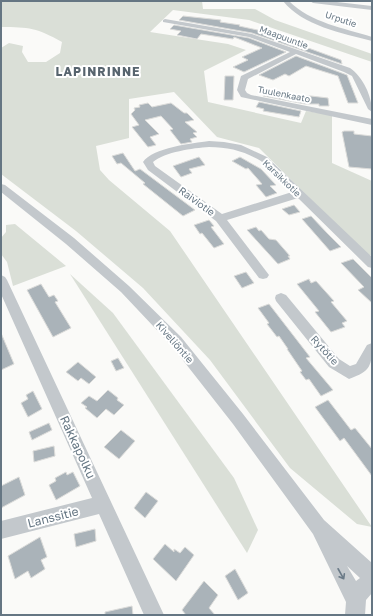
<svg xmlns="http://www.w3.org/2000/svg" width="373" height="616" viewBox="0 0 373 616" font-family="'Golos Text',sans-serif">
<style>
.green{fill:#dadfd7}
.building{fill:#aab3b9;stroke:#dcdcda}
.lines{fill:none;stroke-linecap:round;stroke-linejoin:round}
.minor{fill:#c3c8cc;fill-rule:evenodd}
.oneway{stroke:#6a7a87}
.labels{text-anchor:middle;dominant-baseline:central;stroke-width:4;stroke-linejoin:round;paint-order:stroke}
.far-street-label{font-size:9px;fill:#657683;stroke:#fff}
.street-label{font-size:10px;fill:#657683;stroke:#fff}
.far-district-label{font-size:12px;font-weight:bold;letter-spacing:1px;fill:#57646e;stroke:#fff}
.near-street-label{font-size:12px;fill:#657683;stroke:#fff}
</style>
<rect width="100%" height="100%" fill="#fafaf8"/>
<!-- green -->
<g class="green">
<path d="M1 1H202L203 9H255L275 20 372 54V62L249 20 173 10 150 32 228 44 246 50 204 71 208 102 301 123 306 111 332 115V163L372 181V255L368 256 259 148 217 137 174 92 129 99V138L96 146 100 170 109 180 170 231 372 527 357 524 290 468 210 360 143 288 76 231 1 174V48L9 43 23 46 22 52 28 62H46L60 53 62 42C37 28 29 27 1 27Z"/>
<path d="M15 224 66 266 13 286 7 262 1 254V238L6 232V225Z"/>
<path d="M70 274 113 313 234 478 258 530 247 553Z"/>
</g>
<!-- building -->
<g class="building">
<path d="M183 16 221 20 220 22 240 25 239 26 262 31 341 60 342 64 252 33 179 20Z"/>
<path d="M174 25 249 38 286 52 244 72 233 67 248 60 242 57 262 48 234 37 233 39 201 34 197 39 177 35 181 31 170 29Z"/>
<path d="M296 56 347 75 358 103H348L338 76 306 66 289 76 285 74 273 80 259 75Z"/>
<path d="M225 76H234L233 100H224Z"/>
<path d="M267 90 285 91V93L328 98 329 106H319V104H305L263 96Z"/>
<path d="M259 102 301 111 299 117 263 111 264 109 256 107Z"/>
<path d="M148 103 152 107 171 103 184 113H187L194 120 185 122 197 132 193 133 197 137 190 139 192 142 181 144 170 130 173 129 161 116 145 120 159 134 150 137 156 145 148 147 132 127 139 125 131 114 135 110 134 108 140 107 139 105Z"/>
<path d="M344 131H354V134L372 136V169L349 167 342 132Z"/>
<path d="M123 153 135 171 140 169 195 210 183 216 143 184 145 183 121 163 117 164 112 156Z"/>
<path d="M199 157 205 165 189 169 192 173 181 177 173 166Z"/>
<path d="M240 157 261 169 276 185 270 186 277 193 266 197 256 185 262 184 248 168 246 169 232 161Z"/>
<path d="M294 205 300 212 289 215 282 209Z"/>
<path d="M311 216 327 233 341 247 330 251 302 219Z"/>
<path d="M209 220 214 226 211 227 224 244 214 248 202 233 200 234 194 225Z"/>
<path d="M256 227 259 231 261 230 269 239 276 240 290 256H288L290 259 278 264 247 230Z"/>
<path d="M353 259 372 278V303L358 290 364 287 341 263Z"/>
<path d="M246 272 254 283 242 288 234 276Z"/>
<path d="M309 279 311 283 316 281 334 301 331 302 347 321 342 323 345 327 331 332 315 312 319 311 297 284Z"/>
<path d="M41 284 49 297 54 295 58 301 55 302 71 328 53 337 27 290Z"/>
<path d="M269 304 310 357 306 358 333 390 321 396 309 379 306 380 300 372 302 371 287 349H288L279 336 277 337 267 324 269 323 258 308Z"/>
<path d="M1 333 14 364 1 370Z"/>
<path d="M118 358 124 368 116 371 111 361Z"/>
<path d="M78 362 96 377 89 384 81 378 78 381 66 372Z"/>
<path d="M108 390 118 398 117 400 124 405 114 415 106 409 97 418 85 408 87 407 81 403 89 396 97 401Z"/>
<path d="M33 391 42 409 28 417 21 403 28 399 26 395Z"/>
<path d="M328 400 351 430 355 428 372 449V476L344 438 340 441 315 407Z"/>
<path d="M49 423 52 430 32 440 29 432Z"/>
<path d="M121 430 135 441 119 459 104 447Z"/>
<path d="M54 446 55 456 34 462 33 451Z"/>
<path d="M66 472 67 475 73 472 80 486 56 500 49 485 56 481 55 478Z"/>
<path d="M19 477 25 495 1 508V486Z"/>
<path d="M146 492 158 501 145 518 134 508Z"/>
<path d="M95 529 96 541 76 547 74 534Z"/>
<path d="M40 537 47 557 41 560 45 569 31 578 28 571 15 579 8 556Z"/>
<path d="M165 544 174 552V549L180 553 185 547 194 555 176 581 153 559Z"/>
<path d="M235 569 248 593 238 600 225 576Z"/>
<path d="M204 581 218 595 209 608 215 615H186L182 610Z"/>
<path d="M132 606 133 615H105V612Z"/>
</g>
<g class="lines">
<!-- minor -->
<g class="minor">
<path d="M283 1H289C311 23 344 28 372 37V41C342 33 303 26 283 1Z"/>
<path d="M310 1H328L372 6V10L313 3Z"/>
<path d="M165 19 252 34 350 68C363 77 372 96 372 112L368 109 352 76 344 72 296 54 248 79 245 90 247 93 251 95 372 119V125L241 97 237 90 241 76 290 52 249 37 163 22V20Z"/>
<path d="M209 141 224 142 241 145 267 157 372 257V268L368 267 298 198 227 220 269 275 267 278 263 279 259 278 216 221 148 170 143 162C152 148 193 143 209 141ZM209 147C228 147 244 151 261 161L292 192 222 214 155 166 153 162C165 152 193 148 209 147Z"/>
<path d="M1 184 5 185 74 238 129 286 181 337 243 414 324 520 372 563V593L366 600 365 615H345L346 602 313 534 233 424 171 345 121 292 66 244 1 192ZM347 566 360 578 356 581Z"/>
<path d="M1 275 5 277 7 280 164 615H144L99 514 1 539V521L92 498 1 294Z"/>
<path d="M281 293 286 295 339 359 350 366 356 364 367 345 372 343C372 366 371 371 349 379L329 367 276 301 275 298 276 295Z"/>
</g>
</g>
<!-- one-way arrows -->
<defs><path id="oneway-shaft" d="M-6 0H5M1.5-3L5.5 0L1.5 3" fill="none" stroke-width="1.6" stroke-linecap="round" stroke-linejoin="round"/></defs>
<use class="oneway" href="#oneway-shaft" transform="translate(341 574) rotate(61)"/>
<g class="labels">
<!-- far-street labels -->
<g class="far-street-label">
<text transform="translate(341 19) rotate(18)">Urputie</text>
<text transform="translate(284 37) rotate(20)">Maapuuntie</text>
<text transform="translate(284 94) rotate(11)">Tuulenkaato</text>
<text transform="translate(282 178) rotate(44)">Karsikkotie</text>
</g>
<!-- street labels -->
<g class="street-label">
<text transform="translate(197 201) rotate(36)">Raiviotie</text>
<text transform="translate(175 342) rotate(49)">Kiveliöntie</text>
<text transform="translate(325 350) rotate(48)">Rytötie</text>
</g>
<!-- far-district labels -->
<g class="far-district-label">
<text x="98" y="71">LAPINRINNE</text>
</g>
<!-- near-street labels -->
<g class="near-street-label">
<text transform="translate(78 447) rotate(65)">Rakkapolku</text>
<text transform="translate(53 517) rotate(-14)">Lanssitie</text>
</g>
</g>
<!-- border -->
<rect width="373" height="616" fill="none" stroke="#657683" stroke-width="4"/>
</svg>
